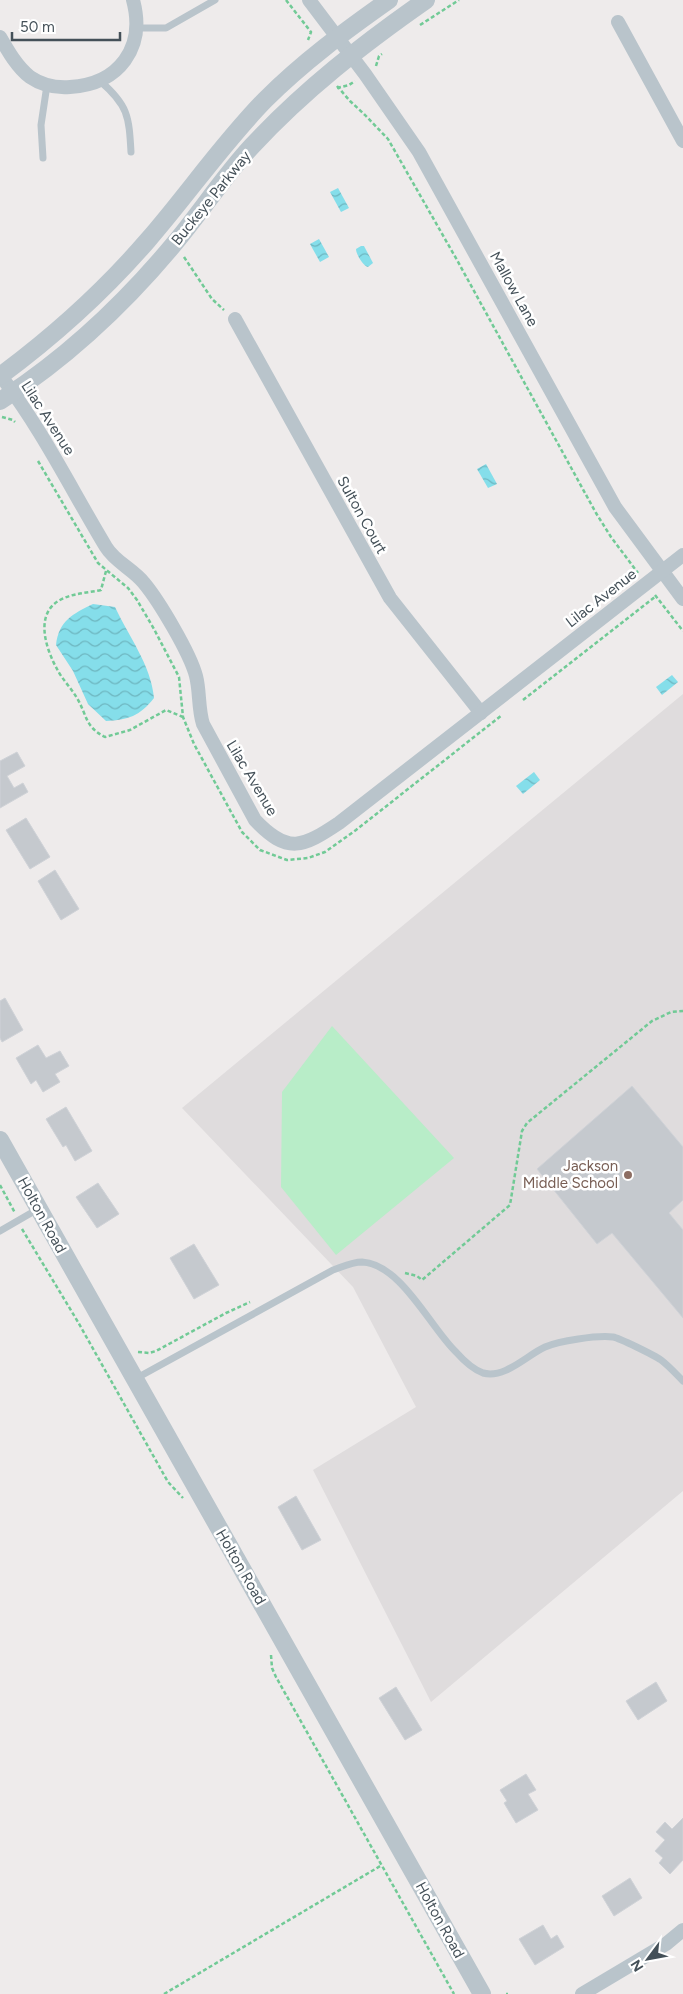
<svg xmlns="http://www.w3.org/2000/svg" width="683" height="1994" viewBox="0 0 683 1994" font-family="Figtree,sans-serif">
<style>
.education{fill:#dfdcdd}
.green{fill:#b8edc8}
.water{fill:url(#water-waves)}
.building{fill:#c5c9ce;stroke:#cfd2d7}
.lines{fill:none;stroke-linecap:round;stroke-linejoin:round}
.path{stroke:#71ca96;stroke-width:2.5;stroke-dasharray:4 2.5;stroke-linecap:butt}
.service{stroke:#b9c4cb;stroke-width:7}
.minor{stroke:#b9c4cb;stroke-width:14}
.tertiary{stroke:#b9c4cb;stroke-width:18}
.education-dot{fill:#8d6e63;stroke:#fff;stroke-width:2}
.labels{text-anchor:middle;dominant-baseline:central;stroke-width:5;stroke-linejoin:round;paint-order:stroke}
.street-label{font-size:15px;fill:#445058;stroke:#fff}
.education-label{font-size:15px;fill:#785e54;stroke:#fff;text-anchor:end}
</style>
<defs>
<pattern id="water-waves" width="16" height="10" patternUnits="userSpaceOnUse" patternTransform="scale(1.25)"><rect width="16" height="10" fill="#85deea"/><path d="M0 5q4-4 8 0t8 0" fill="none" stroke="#6eb6c0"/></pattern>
</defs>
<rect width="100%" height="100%" fill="#eeebeb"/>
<!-- education -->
<path class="education" d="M683 694V1491L431 1702 313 1470 416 1407 353 1287 182 1108Z"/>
<!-- green -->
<path class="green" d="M332 1026 454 1158 336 1255 281 1187 282 1092Z"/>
<!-- water -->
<g class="water">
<path d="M338 188 349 208 341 212 330 192Z"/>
<path d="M319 239 329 257 320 262 310 244Z"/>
<path d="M361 246H364L373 263 368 267C363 266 356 254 356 249Z"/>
<path d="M486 464 497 484 488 488 477 469Z"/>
<path d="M93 604 115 607C129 637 151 665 154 698 140 716 128 720 106 721L88 704 73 671 56 645C59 620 73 614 93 604Z"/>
<path d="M672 675 678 682 662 695 656 687Z"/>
<path d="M534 772 540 780 523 794 516 786Z"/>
</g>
<!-- building -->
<g class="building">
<path d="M17 752 25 766 7 776 14 788 23 783 28 792 0 808V761Z"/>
<path d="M26 818 50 857 30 869 6 830Z"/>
<path d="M55 870 79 909 61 920 38 881Z"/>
<path d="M5 998 23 1030 2 1042 0 1038V1001Z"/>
<path d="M38 1045 46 1058 60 1051 69 1066 55 1074 60 1082 43 1092 36 1080 31 1084 16 1058Z"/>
<path d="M632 1086 683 1147V1200L669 1213 683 1230V1318L612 1233 597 1244 537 1169Z"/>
<path d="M66 1107 92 1151 75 1161 66 1145 63 1147 46 1119Z"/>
<path d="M98 1183 119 1214 97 1228 76 1197Z"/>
<path d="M194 1244 219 1285 194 1299 170 1258Z"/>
<path d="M296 1496 321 1540 302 1550 278 1507Z"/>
<path d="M656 1682 667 1701 638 1720 626 1701Z"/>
<path d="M396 1687 422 1730 405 1740 379 1698Z"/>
<path d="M526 1774 536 1790 528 1794 538 1810 516 1823 504 1803 507 1801 500 1790Z"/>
<path d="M683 1818V1860L670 1874 659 1863 663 1858 655 1851 665 1840 656 1832 665 1822 672 1829Z"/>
<path d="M630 1878 642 1898 614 1916 602 1896Z"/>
<path d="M543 1925 551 1939 557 1935 564 1947 535 1965 519 1939Z"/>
</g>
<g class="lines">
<!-- path -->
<g class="path">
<path d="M286 0 311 32 308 40"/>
<path d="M420 25 459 0"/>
<path d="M376 66 379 56 382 54"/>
<path d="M337 86 350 101 365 115 388 139 457 260 596 513 611 537 638 573"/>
<path d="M337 88 349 85 355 81"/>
<path d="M184 257 212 299 224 310"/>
<path d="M2 417 13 420 15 422"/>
<path d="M38 461 98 563 128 588 137 600 154 629 179 677 183 717 194 744 242 832 260 850 287 860 308 858 325 852 356 830 502 715"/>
<path d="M106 571 101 590C87 593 73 593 60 600 34 614 46 649 57 669 62 679 71 688 77 698 87 715 85 727 105 737L130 730 166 710 183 717"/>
<path d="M655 595 683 631"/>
<path d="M523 700 656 596"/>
<path d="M0 1185 15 1213"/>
<path d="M22 1229 78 1322 168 1482 183 1498"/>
<path d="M405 1273 417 1276 422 1280 510 1205 522 1131 527 1123 652 1021 671 1012 683 1011"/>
<path d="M138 1352 149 1353 156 1351 226 1313 250 1302"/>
<path d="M271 1655 272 1668 276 1677 454 1994"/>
<path d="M164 1994 382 1865"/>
<path d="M506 1994H508"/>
</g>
<!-- service -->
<g class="service">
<path d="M136 28H166L215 0"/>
<path d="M100 81C128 105 129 116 131 152"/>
<path d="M43 158 41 125 47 85"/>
<path d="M0 1231 38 1209"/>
<path d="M135 1379 333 1270C342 1267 352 1262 362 1262 401 1264 430 1327 456 1352 464 1361 472 1369 483 1373 505 1379 527 1355 545 1347 559 1341 597 1335 613 1337 619 1338 654 1355 661 1360 669 1366 676 1374 683 1381"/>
</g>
<!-- minor -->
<g class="minor">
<path d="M309 0 365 74 419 152 615 507 683 599"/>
<path d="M618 22 683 141"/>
<path d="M0 37C8 51 17 67 30 77 43 86 56 88 70 87 119 84 146 48 133 0"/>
<path d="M235 319 390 598 481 713"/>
<path d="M0 375C42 429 71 489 106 547 115 562 133 569 144 583 159 601 190 653 196 676 200 691 198 708 203 724L255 820C288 855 303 847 339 823L683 555"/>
<path d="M582 1994 666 1944 683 1930"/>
</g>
<!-- tertiary -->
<g class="tertiary">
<path d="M0 376C54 336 104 291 148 240 188 194 222 144 265 100 303 62 345 31 389 0"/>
<path d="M0 401C65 359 125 303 174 244 201 212 224 176 252 146 304 90 363 44 426 0"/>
<path d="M0 1140 482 1994"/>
</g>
</g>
<!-- markers -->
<circle class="education-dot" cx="628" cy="1175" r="5"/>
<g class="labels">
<!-- street labels -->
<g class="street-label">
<text transform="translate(211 198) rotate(-51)">Buckeye Parkway</text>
<text transform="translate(514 289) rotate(61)">Mallow Lane</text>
<text transform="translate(48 418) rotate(57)">Lilac Avenue</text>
<text transform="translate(362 515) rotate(61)">Sulton Court</text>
<text transform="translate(601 598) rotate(-38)">Lilac Avenue</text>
<text transform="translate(252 778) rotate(59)">Lilac Avenue</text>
<text transform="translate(42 1215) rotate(61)">Holton Road</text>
<text transform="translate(241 1567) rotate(60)">Holton Road</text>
<text transform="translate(440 1920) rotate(61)">Holton Road</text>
</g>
<!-- education labels -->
<g class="education-label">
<text x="618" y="1166">Jackson<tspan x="618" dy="17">Middle School</tspan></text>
</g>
</g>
<!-- north arrow -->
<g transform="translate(648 1959) rotate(238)" stroke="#ffffff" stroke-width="4" paint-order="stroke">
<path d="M0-4L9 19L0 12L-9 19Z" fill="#445058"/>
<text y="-8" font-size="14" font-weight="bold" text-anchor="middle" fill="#445058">N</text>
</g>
<!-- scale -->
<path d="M12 32v8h108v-8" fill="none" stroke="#445058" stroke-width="2.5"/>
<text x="20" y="32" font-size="15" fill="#445058" stroke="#ffffff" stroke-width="4" paint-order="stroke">50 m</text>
</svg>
